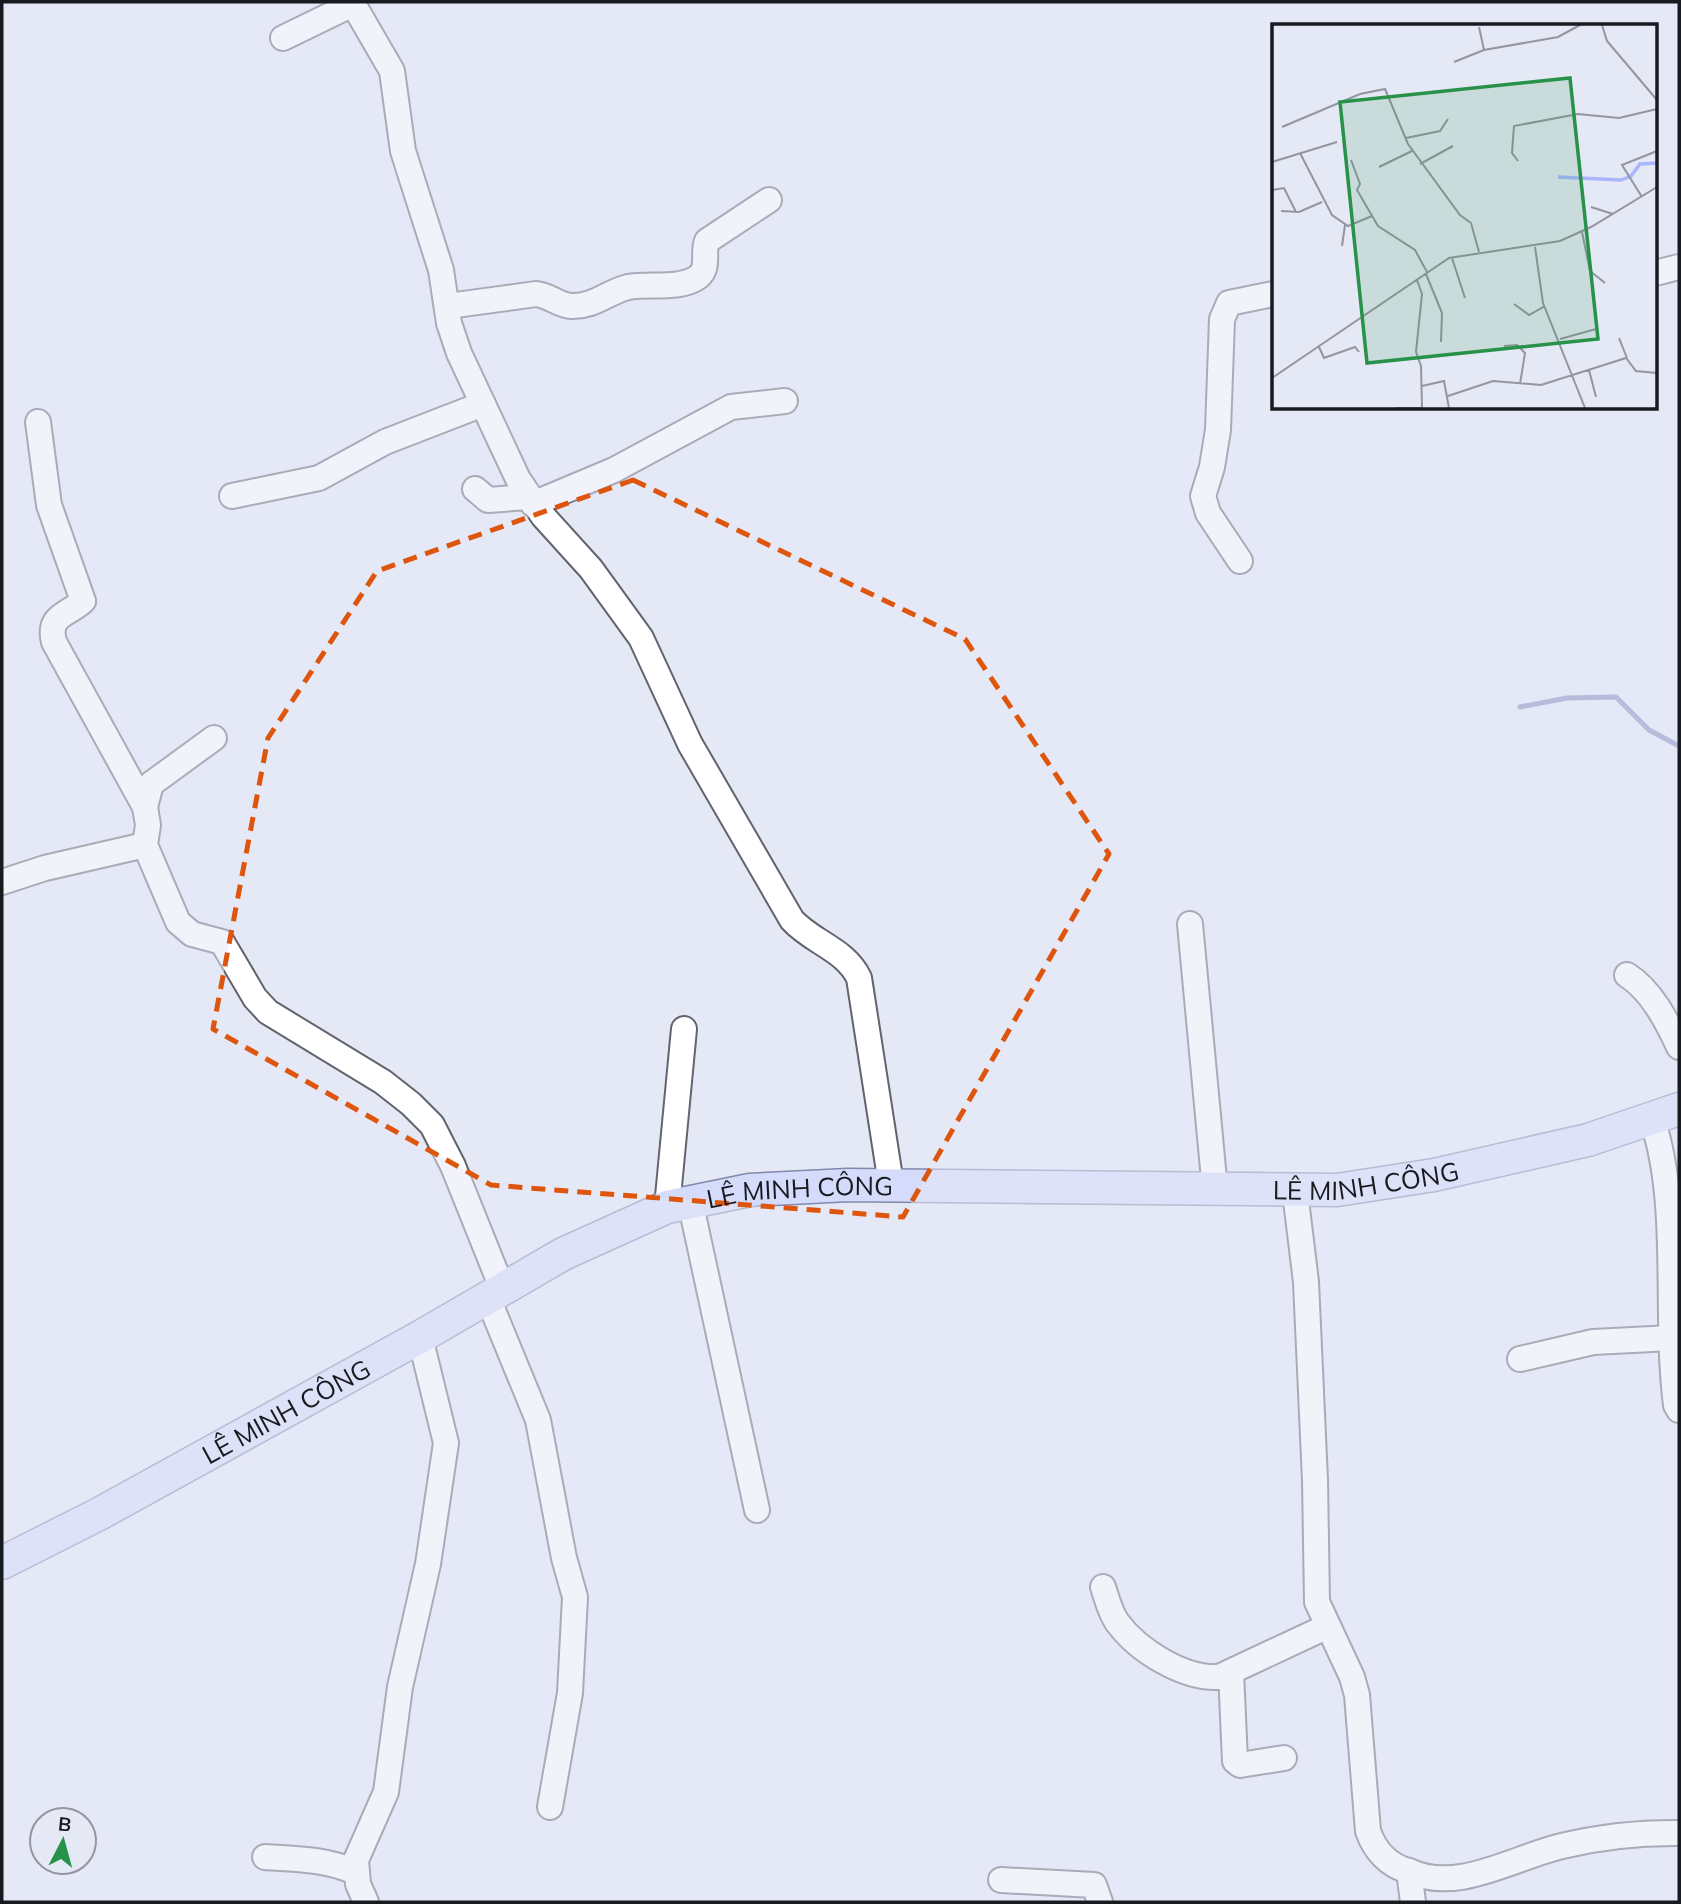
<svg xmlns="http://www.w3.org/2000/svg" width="1681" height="1904" viewBox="0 0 1681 1904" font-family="Mulish,sans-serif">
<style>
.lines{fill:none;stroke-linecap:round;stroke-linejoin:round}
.stream{stroke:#7e87bb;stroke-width:5}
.minor-casing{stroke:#61636e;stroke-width:28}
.major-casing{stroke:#8188ab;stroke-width:35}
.minor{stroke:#fff;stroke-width:24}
.major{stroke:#d5dbfa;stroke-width:32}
.marked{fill:none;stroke:#de560d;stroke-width:5;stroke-dasharray:14 9;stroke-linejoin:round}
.labels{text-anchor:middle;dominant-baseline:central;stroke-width:7;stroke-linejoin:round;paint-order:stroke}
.street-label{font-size:26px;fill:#191a1f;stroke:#e5e8f5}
.inset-river{fill:none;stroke:#a9b6fe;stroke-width:3.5}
.inset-road{fill:none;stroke:#93969f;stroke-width:2}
.view{fill:#28924a;fill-opacity:0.15;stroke:#28924a;stroke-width:3.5}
.inset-edge{fill:none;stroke:#191a1f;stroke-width:3.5}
</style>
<rect width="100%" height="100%" fill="#e5e8f5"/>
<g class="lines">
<!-- stream -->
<path class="stream" d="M1520 707 1567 698 1616 697 1649 730 1679 746"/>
<defs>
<g id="minor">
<path d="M352 2 392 71 403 151 441 270 449 323 459 353 518 479 543 516 591 569 641 638 690 744 792 920C813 943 845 949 859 978L891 1184"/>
<path d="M283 38 353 4"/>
<path d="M1655 273 1679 267"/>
<path d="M448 306 536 294C549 295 558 305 571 306 594 307 608 292 628 287 649 283 680 290 698 277 710 268 702 252 707 241L769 200"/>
<path d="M38 422 49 505 83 601C68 615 47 615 54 642L145 807 148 825 145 845 178 922 192 934 222 942 255 998 268 1012 383 1082 411 1104 432 1125 453 1166 502 1288"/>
<path d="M475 489 488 500 528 497"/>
<path d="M232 496 319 478 385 442 483 404"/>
<path d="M533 504 614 470 731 407 785 401"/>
<path d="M1240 561 1208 513 1203 496 1212 467 1218 430 1222 319 1229 303 1273 294"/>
<path d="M145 807 151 784 214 738"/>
<path d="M2 882 45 868 145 845"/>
<path d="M1190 924 1215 1190"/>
<path d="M1627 975C1651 990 1667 1021 1679 1047"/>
<path d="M1652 1119C1681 1205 1664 1311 1676 1405L1679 1410"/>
<path d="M1295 1192 1306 1282 1315 1480 1317 1602 1352 1677 1357 1695 1368 1831C1375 1851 1389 1866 1409 1871L1413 1902"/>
<path d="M690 1201 757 1510"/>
<path d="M667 1207 684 1029"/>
<path d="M487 1296 538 1420 564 1558 575 1597 570 1693 550 1807"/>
<path d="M1520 1359 1593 1342 1672 1338"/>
<path d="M1103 1587C1107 1599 1110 1612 1117 1622 1138 1651 1184 1679 1219 1677L1326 1627"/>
<path d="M1231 1672 1235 1761 1240 1765 1284 1758"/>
<path d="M265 1857C297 1859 326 1859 355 1872"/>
<path d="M1409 1871C1458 1894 1514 1857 1562 1846 1599 1837 1637 1833 1675 1833"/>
<path d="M1001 1880 1094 1885 1100 1902"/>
<path d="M366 1902 358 1884 356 1860 386 1792 400 1687 428 1564 446 1443 420 1337"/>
</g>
<g id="major">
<path id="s1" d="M2 1563 99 1514 420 1337 563 1254 667 1207 750 1190 848 1185 1337 1190 1434 1175 1588 1140 1679 1109"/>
</g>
</defs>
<!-- minor casing -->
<use href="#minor" class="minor-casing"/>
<!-- major casing -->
<use href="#major" class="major-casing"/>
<!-- minor -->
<use href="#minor" class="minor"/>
<!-- major -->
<use href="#major" class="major"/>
</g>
<!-- marked area -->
<path d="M0 0H1681V1904H0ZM633 480 965 639 1109 854 903 1217 491 1185 213 1029 268 738 377 571Z" fill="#e5e8f5" fill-opacity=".55" fill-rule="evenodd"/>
<path class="marked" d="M633 480 965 639 1109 854 903 1217 491 1185 213 1029 268 738 377 571Z"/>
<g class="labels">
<!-- street labels -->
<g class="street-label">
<text stroke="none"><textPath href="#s1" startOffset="1456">LÊ MINH CÔNG</textPath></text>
<text stroke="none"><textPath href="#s1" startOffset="889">LÊ MINH CÔNG</textPath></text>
<text stroke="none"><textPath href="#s1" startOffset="322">LÊ MINH CÔNG</textPath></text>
</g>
</g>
<!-- overview -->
<g transform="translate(1272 24)">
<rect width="385" height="385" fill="#e5e8f5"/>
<path class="inset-river" d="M286 153 349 156 359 152 368 140 385 139"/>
<path class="inset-road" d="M330 1 335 17 385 76M207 3 212 26M182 38 212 26 286 13 308 1M10 103 88 70 113 65 136 120 188 191 199 199 207 228M134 114 168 107 176 95M28 129 60 191 76 202 100 192M79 136 88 160 85 166 106 202 143 226 155 248M246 137 240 129 242 102 306 90 347 94 385 85M0 138 65 118M148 140 181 122M107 143 140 127M0 166 12 164 24 188M370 173 350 141 385 127M319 183 341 190M9 187 27 188 50 178M310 208 318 247 333 259M70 222 73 201M263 223 271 279 313 384M180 234 193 274M154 250 170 289 169 318M145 256 150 270 144 328 149 342 150 384M242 280 257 291 273 282M347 314 355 334M288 315 324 305M232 322 245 321 253 329 248 360M47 323 52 334 83 323 87 328M317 346 324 373M0 354 177 234 288 217 319 203 385 163M150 362 172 357 177 384M176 372 221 357 269 361 354 334 364 347 385 349M124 384H150"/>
<path class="view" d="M298 54 326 315 95 339 68 78Z"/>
<rect width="385" height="385" class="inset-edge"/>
</g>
<!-- border -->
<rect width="1681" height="1904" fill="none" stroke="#191a1f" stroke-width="7"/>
<!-- north arrow -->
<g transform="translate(63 1841) rotate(6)"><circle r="33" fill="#e5e8f5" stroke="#93969f" stroke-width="2"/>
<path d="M0-5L12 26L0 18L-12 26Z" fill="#28924a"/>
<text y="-10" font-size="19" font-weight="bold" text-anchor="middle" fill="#191a1f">B</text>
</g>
</svg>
